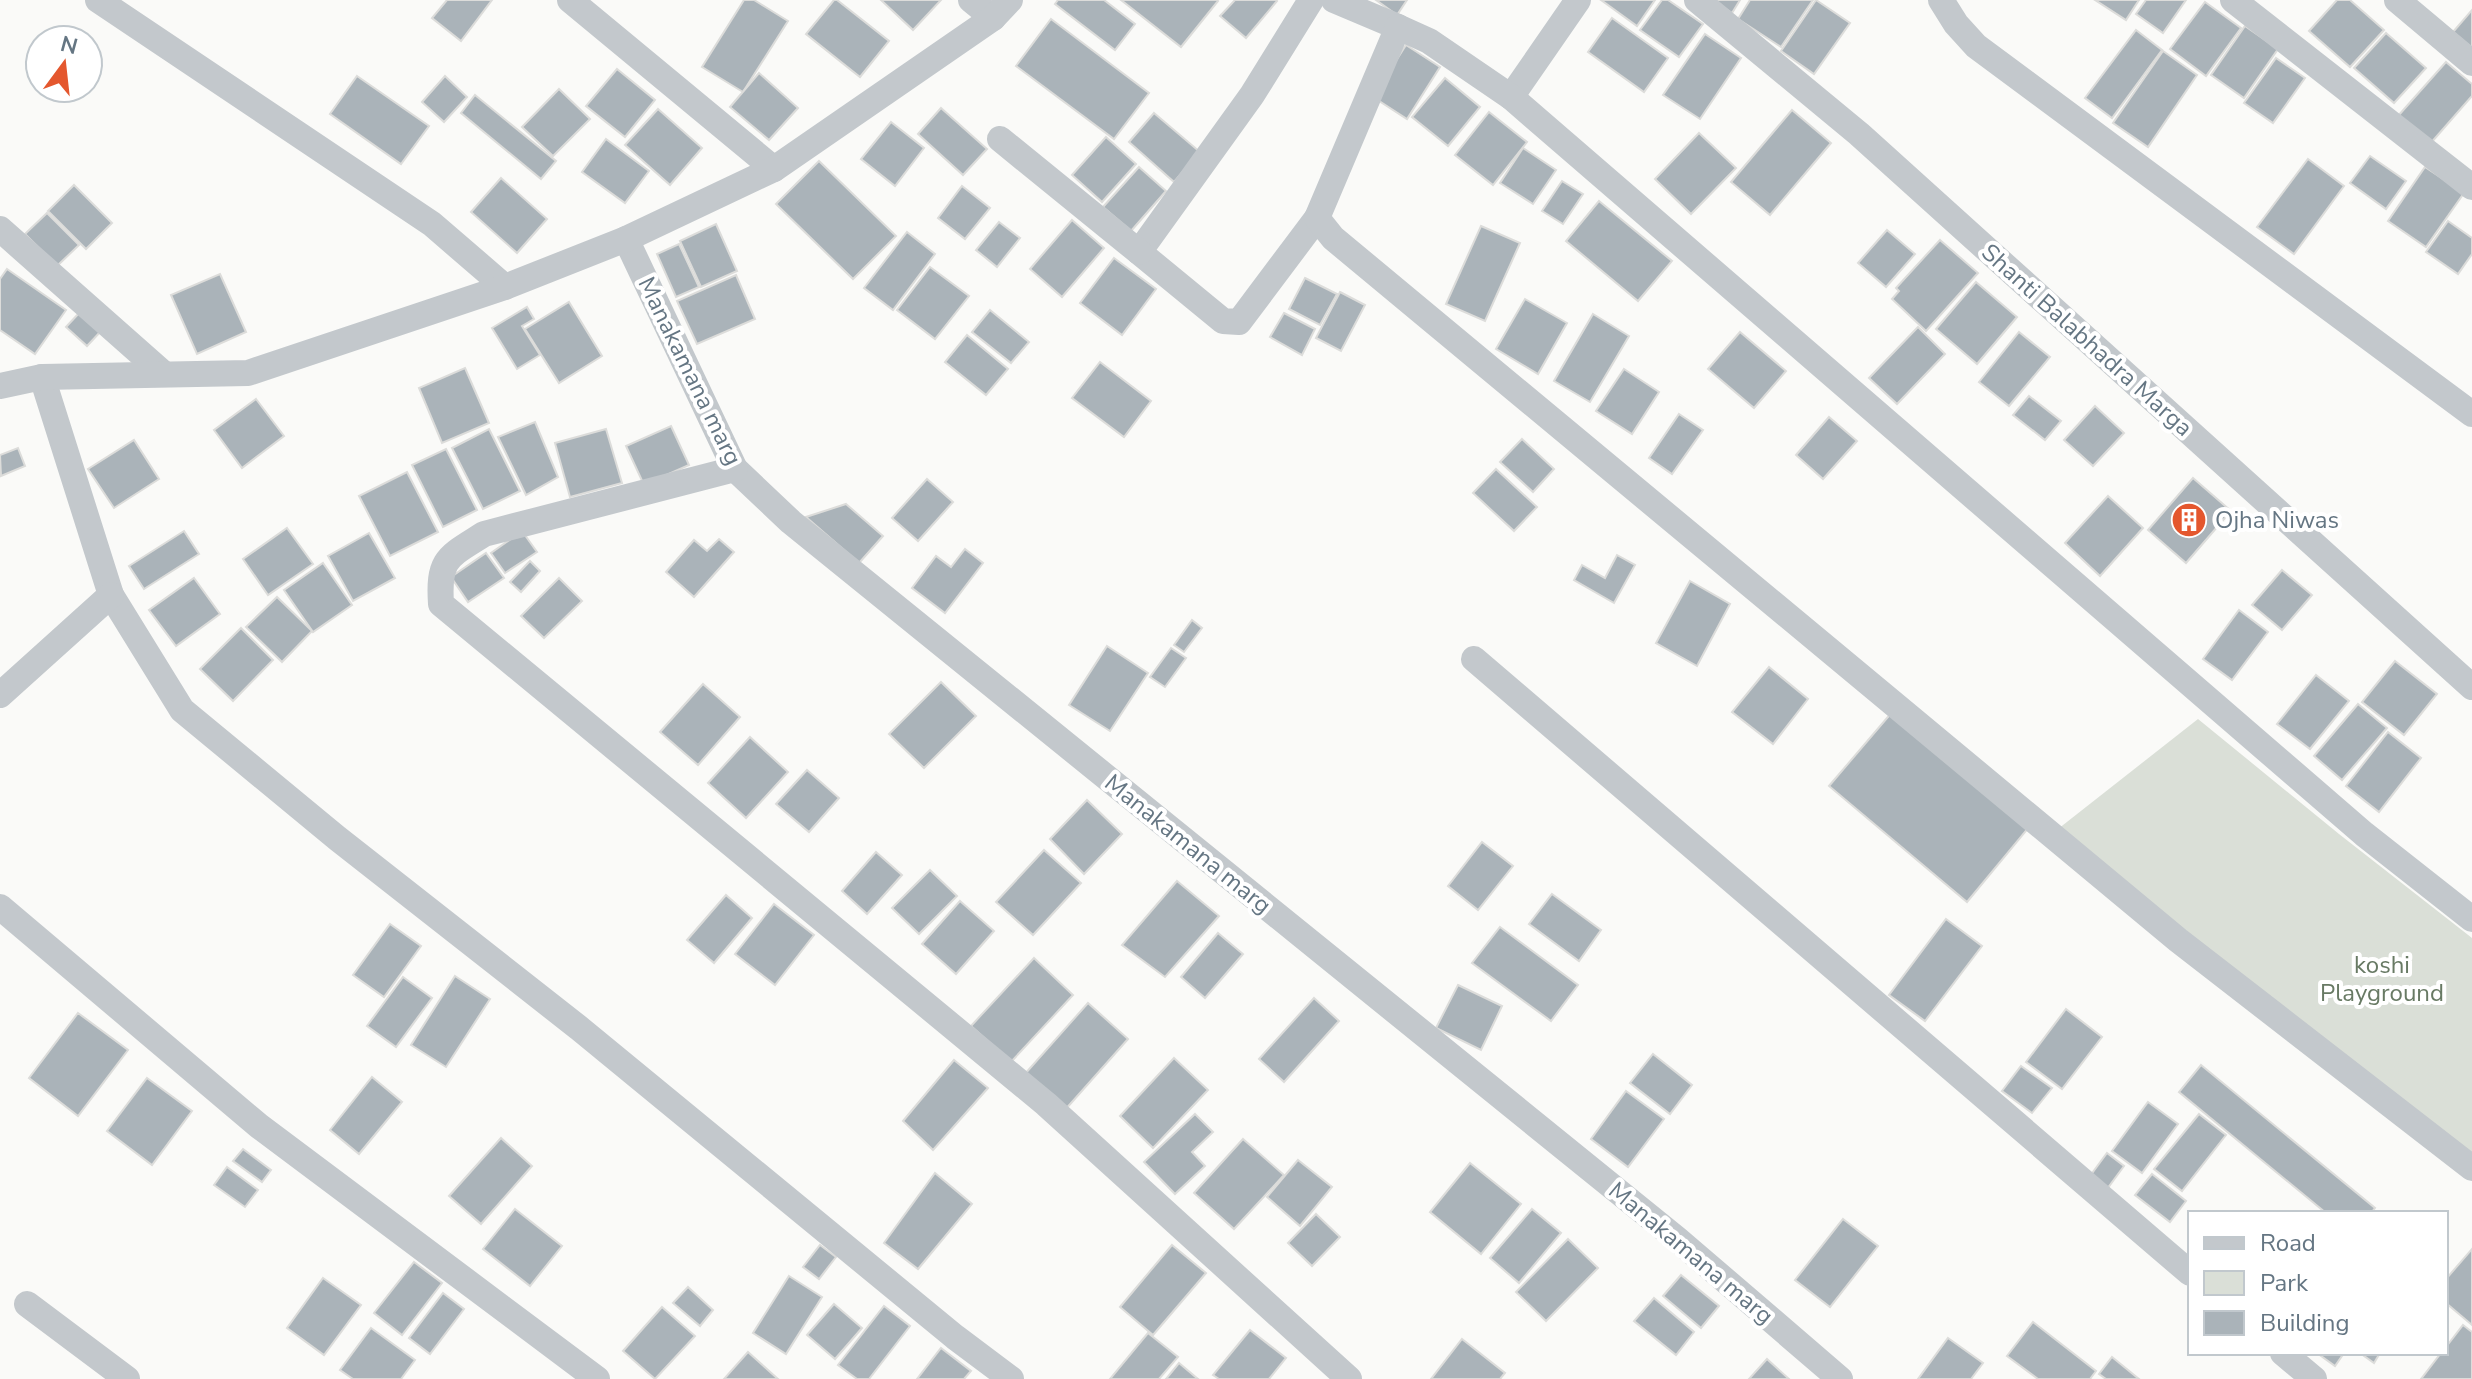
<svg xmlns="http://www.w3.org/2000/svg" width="2472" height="1379" viewBox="0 0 2472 1379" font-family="'Nunito Sans',sans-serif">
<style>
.green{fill:#dadfd7}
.building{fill:#aab3b9;stroke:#dcdcda;stroke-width:2}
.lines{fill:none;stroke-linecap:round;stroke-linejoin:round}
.minor{stroke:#c3c8cc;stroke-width:26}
.labels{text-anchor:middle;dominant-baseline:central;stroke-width:8;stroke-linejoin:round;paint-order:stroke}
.street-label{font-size:24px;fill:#657683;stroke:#fff}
.poi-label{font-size:24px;fill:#657683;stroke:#fff;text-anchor:start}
.park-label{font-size:24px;fill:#687a64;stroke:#fff}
</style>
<rect width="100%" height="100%" fill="#fafaf8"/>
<!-- green -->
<path class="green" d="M2198 719 2339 834 2472 938V1165L2058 829Z"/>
<!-- building -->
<g class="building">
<path d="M447 0H492L461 41 432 18Z"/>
<path d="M744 0H754L788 21 743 92 702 67Z"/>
<path d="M834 0H837L889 41 860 77 806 34Z"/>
<path d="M881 0H941L913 30Z"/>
<path d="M1058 0H1104L1135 24 1115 50 1055 4Z"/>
<path d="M1121 0H1217L1218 1 1181 47Z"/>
<path d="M1235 0H1276L1277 1 1246 38 1220 16Z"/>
<path d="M1376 0H1407L1397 15Z"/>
<path d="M1601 0H1655L1637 26Z"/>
<path d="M1662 0H1668L1703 24 1679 57 1640 30Z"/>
<path d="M1712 0H1740L1732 13Z"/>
<path d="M1750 0H1813L1781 47 1738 19Z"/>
<path d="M1816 0 1850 23 1814 74 1781 51Z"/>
<path d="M2095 0H2139L2126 20Z"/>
<path d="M2146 0H2186L2163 33 2136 14Z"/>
<path d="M2337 0H2350L2384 30 2350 67 2309 31Z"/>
<path d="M2205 2 2241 28 2206 76 2170 49Z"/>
<path d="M2472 10V48L2453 32Z"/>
<path d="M1612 18 1668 58 1644 92 1588 52Z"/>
<path d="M1051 19 1149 93 1114 139 1016 66Z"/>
<path d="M2245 26 2278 49 2244 98 2211 75Z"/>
<path d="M2136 30 2162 50 2112 118 2085 98Z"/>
<path d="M2386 33 2426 68 2394 103 2354 68Z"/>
<path d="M1705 34 1741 58 1700 119 1663 95Z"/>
<path d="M1406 45 1440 67 1407 119 1373 97Z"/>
<path d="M2163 51 2197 75 2148 147 2113 123Z"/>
<path d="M2276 58 2305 78 2273 123 2244 103Z"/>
<path d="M2446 62 2472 84V96L2430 144 2398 116Z"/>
<path d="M617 69 655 100 625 137 586 106Z"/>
<path d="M759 73 798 108 769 140 730 107Z"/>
<path d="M357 76 429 126 401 164 330 114Z"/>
<path d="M445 76 467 97 444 122 422 102Z"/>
<path d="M1445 78 1480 107 1448 146 1412 117Z"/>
<path d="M559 89 590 119 553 156 522 127Z"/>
<path d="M475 95 556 161 541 179 461 113Z"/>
<path d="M941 108 987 149 963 175 918 134Z"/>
<path d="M658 109 702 148 670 185 625 145Z"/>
<path d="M1792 110 1831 143 1770 215 1731 182Z"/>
<path d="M1489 112 1527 142 1493 185 1455 155Z"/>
<path d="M1154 113 1200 152 1174 182 1129 142Z"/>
<path d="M891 122 924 148 895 186 861 159Z"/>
<path d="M1699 133 1736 168 1691 214 1655 179Z"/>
<path d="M1106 137 1136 164 1102 202 1072 175Z"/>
<path d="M606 139 649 171 625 203 582 172Z"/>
<path d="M1523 148 1556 170 1533 204 1500 183Z"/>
<path d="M2370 156 2406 181 2386 209 2350 183Z"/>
<path d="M2308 159 2344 186 2294 254 2257 227Z"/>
<path d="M819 161 896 236 853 279 776 204Z"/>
<path d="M1139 167 1166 191 1131 231 1103 207Z"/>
<path d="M2425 167 2464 193 2426 247 2388 221Z"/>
<path d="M501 178 547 219 517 253 471 212Z"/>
<path d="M1562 181 1583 194 1563 224 1542 211Z"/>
<path d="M74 185 112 223 86 249 48 211Z"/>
<path d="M962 186 990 208 965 239 938 218Z"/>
<path d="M1599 201 1672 261 1638 301 1566 241Z"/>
<path d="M47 213 79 245 57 266 25 234Z"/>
<path d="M1072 220 1104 248 1062 297 1030 269Z"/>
<path d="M2448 221 2472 238V254L2458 274 2426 252Z"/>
<path d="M999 222 1020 238 997 267 976 250Z"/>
<path d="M716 224 737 271 701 287 680 241Z"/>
<path d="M1481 226 1520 243 1485 321 1446 304Z"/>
<path d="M1887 230 1915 254 1886 287 1858 263Z"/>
<path d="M907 232 935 254 893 310 864 288Z"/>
<path d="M1940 240 1978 273 1926 331 1892 299 1899 291 1896 288Z"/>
<path d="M679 244 699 287 676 297 657 254Z"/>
<path d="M1114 258 1156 289 1122 335 1080 303Z"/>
<path d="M930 267 969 296 935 339 897 310Z"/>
<path d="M7 269 66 310 35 354 0 330V279Z"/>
<path d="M220 274 246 332 197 354 171 295Z"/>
<path d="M736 275 755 319 697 344 677 301Z"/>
<path d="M1305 278 1337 294 1320 325 1289 309Z"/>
<path d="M1976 282 2017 317 1977 364 1936 329Z"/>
<path d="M1340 292 1365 305 1341 351 1316 338Z"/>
<path d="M1525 299 1567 323 1538 374 1496 349Z"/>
<path d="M569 302 602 356 559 383 525 329Z"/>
<path d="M527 307 534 319 522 326 540 355 517 369 492 328Z"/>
<path d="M990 310 1029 342 1011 363 972 332Z"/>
<path d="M81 311 102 330 87 346 66 327Z"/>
<path d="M1284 313 1315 329 1302 355 1270 337Z"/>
<path d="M1593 314 1629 336 1590 402 1554 381Z"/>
<path d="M1918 327 1945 354 1897 404 1869 378Z"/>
<path d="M1740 332 1786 371 1754 408 1708 369Z"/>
<path d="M2019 332 2050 357 2009 406 1979 382Z"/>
<path d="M967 335 1008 369 986 395 945 362Z"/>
<path d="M1100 362 1151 401 1124 437 1072 398Z"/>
<path d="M465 368 489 423 442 443 419 388Z"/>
<path d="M1624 369 1659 392 1632 434 1596 411Z"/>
<path d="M2029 396 2061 421 2045 440 2013 415Z"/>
<path d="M256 399 284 436 242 468 214 430Z"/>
<path d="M2095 406 2124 433 2093 466 2064 440Z"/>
<path d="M1679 414 1703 430 1672 474 1649 458Z"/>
<path d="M1829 417 1857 441 1823 479 1796 455Z"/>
<path d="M535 422 558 477 526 495 498 437Z"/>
<path d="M671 426 689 465 644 485 626 446Z"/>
<path d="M489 429 520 491 483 509 452 448Z"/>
<path d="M606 429 622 483 570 497 555 443Z"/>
<path d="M1522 439 1554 469 1533 492 1500 462Z"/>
<path d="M134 440 159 479 114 508 88 469Z"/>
<path d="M18 448 25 466 1 476 0 455Z"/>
<path d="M446 449 477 510 443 527 412 465Z"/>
<path d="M1496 469 1537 507 1514 531 1473 493Z"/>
<path d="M407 472 438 532 390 556 359 496Z"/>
<path d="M2193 478 2231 511 2186 563 2148 530Z"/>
<path d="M927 479 953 502 918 541 892 518Z"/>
<path d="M2108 496 2143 528 2100 576 2065 543Z"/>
<path d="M846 504 883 536 859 563 806 517Z"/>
<path d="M287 528 313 564 268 595 243 559Z"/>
<path d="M184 531 199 554 144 589 129 566Z"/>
<path d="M522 531 537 552 505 573 491 553Z"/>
<path d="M369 533 395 578 353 601 328 556Z"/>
<path d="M719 539 734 552 694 597 666 572 694 540 707 551Z"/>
<path d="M965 549 983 563 945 613 912 588 936 556 951 567Z"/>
<path d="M486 553 504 578 468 602 451 577Z"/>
<path d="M1617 555 1635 565 1614 603 1574 580 1582 565 1605 578Z"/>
<path d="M530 561 540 571 521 592 510 582Z"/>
<path d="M323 563 352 605 313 632 284 590Z"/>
<path d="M2282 570 2312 595 2282 630 2252 605Z"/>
<path d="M194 578 220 614 176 646 149 610Z"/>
<path d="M559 578 582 601 544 638 521 616Z"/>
<path d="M1690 581 1730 604 1697 666 1656 643Z"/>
<path d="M277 597 312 631 282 662 246 627Z"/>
<path d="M2239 610 2268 632 2232 680 2203 659Z"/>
<path d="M1192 620 1202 628 1184 652 1174 645Z"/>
<path d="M241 628 273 660 233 701 200 669Z"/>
<path d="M1107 646 1148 673 1110 731 1069 705Z"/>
<path d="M1171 648 1186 658 1165 687 1150 677Z"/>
<path d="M2395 661 2437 694 2404 735 2362 702Z"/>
<path d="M1769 667 1808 699 1773 744 1732 712Z"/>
<path d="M2316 675 2349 701 2310 749 2277 724Z"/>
<path d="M941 682 976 716 924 768 889 734Z"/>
<path d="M703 684 740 717 698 765 660 732Z"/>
<path d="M2358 704 2387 728 2342 780 2314 756Z"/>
<path d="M1893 711 2030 826 1967 902 1829 786Z"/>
<path d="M2388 732 2421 758 2379 812 2346 786Z"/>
<path d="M750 737 788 772 746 818 708 783Z"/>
<path d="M807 770 839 798 809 832 776 804Z"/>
<path d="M1087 800 1122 834 1084 874 1050 839Z"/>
<path d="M1482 842 1513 866 1478 910 1448 886Z"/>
<path d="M1044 850 1081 883 1033 935 996 902Z"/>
<path d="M876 852 902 875 867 914 842 891Z"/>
<path d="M930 870 957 896 919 934 892 908Z"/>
<path d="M1177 881 1219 916 1165 977 1122 945Z"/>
<path d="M1552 894 1601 930 1579 961 1529 924Z"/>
<path d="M726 895 752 918 714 963 687 940Z"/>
<path d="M960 901 994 931 956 974 922 944Z"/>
<path d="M774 904 814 935 775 985 735 954Z"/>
<path d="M1946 919 1982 946 1925 1021 1889 995Z"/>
<path d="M390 924 421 946 384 997 353 975Z"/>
<path d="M1500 927 1578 985 1551 1021 1472 963Z"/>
<path d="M1218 933 1243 954 1205 998 1181 977Z"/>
<path d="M1034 958 1073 995 1011 1062 971 1026Z"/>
<path d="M455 976 490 999 446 1067 411 1045Z"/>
<path d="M403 977 432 998 396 1047 367 1026Z"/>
<path d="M1458 985 1502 1006 1481 1050 1436 1028Z"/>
<path d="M1314 998 1339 1021 1284 1082 1259 1059Z"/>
<path d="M1088 1003 1128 1039 1064 1111 1024 1075Z"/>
<path d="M2066 1009 2102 1037 2062 1089 2026 1062Z"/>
<path d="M78 1013 128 1050 78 1116 29 1078Z"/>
<path d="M1653 1054 1692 1085 1670 1114 1630 1083Z"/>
<path d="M1174 1058 1208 1090 1153 1148 1120 1116Z"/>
<path d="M954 1060 988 1088 933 1150 903 1121Z"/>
<path d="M2201 1065 2375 1208 2371 1213H2326L2179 1092Z"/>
<path d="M2021 1066 2052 1088 2032 1113 2002 1091Z"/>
<path d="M372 1077 402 1102 359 1154 330 1130Z"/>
<path d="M147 1078 192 1111 152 1165 107 1131Z"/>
<path d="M1626 1091 1664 1119 1628 1167 1591 1139Z"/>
<path d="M2148 1102 2178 1124 2142 1173 2112 1151Z"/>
<path d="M1195 1114 1213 1132 1192 1152 1205 1166 1175 1194 1144 1162Z"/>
<path d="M2199 1114 2226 1135 2182 1191 2154 1169Z"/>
<path d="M501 1138 532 1166 481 1224 449 1196Z"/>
<path d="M1243 1139 1284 1175 1234 1229 1194 1193Z"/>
<path d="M243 1149 271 1170 262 1182 233 1161Z"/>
<path d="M2107 1153 2124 1166 2107 1189 2090 1176Z"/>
<path d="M1298 1160 1332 1187 1300 1226 1267 1197Z"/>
<path d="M1470 1163 1521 1204 1481 1254 1430 1212Z"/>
<path d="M227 1167 258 1190 245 1207 214 1185Z"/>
<path d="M935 1173 972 1204 918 1269 884 1243Z"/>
<path d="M2152 1174 2186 1201 2170 1222 2135 1195Z"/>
<path d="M515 1209 562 1246 530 1286 483 1249Z"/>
<path d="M1532 1209 1561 1233 1519 1283 1490 1258Z"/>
<path d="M1316 1214 1340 1237 1312 1266 1288 1243Z"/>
<path d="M1843 1219 1878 1246 1830 1307 1795 1280Z"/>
<path d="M1568 1239 1598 1268 1546 1321 1516 1292Z"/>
<path d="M820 1245 836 1257 819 1279 803 1267Z"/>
<path d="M1172 1245 1206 1273 1153 1335 1120 1307Z"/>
<path d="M2472 1249V1325L2446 1303V1279Z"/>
<path d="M414 1262 442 1283 402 1335 374 1313Z"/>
<path d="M1681 1275 1719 1306 1701 1328 1663 1296Z"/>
<path d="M789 1276 822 1297 786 1354 753 1333Z"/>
<path d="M323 1278 361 1305 324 1355 287 1328Z"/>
<path d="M688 1287 713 1310 700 1326 673 1303Z"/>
<path d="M443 1293 464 1309 430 1354 409 1338Z"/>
<path d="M1654 1298 1694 1332 1676 1355 1634 1321Z"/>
<path d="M834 1304 862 1328 835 1359 807 1335Z"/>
<path d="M884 1306 910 1326 869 1379H857L838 1365Z"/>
<path d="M662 1307 695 1336 655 1379 623 1351Z"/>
<path d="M2033 1322 2096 1371 2090 1379H2038L2007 1356Z"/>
<path d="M2463 1325 2472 1332V1379H2421L2441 1353H2446V1347Z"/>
<path d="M371 1328 415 1360 401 1379H353L340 1370Z"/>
<path d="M1250 1330 1286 1358 1269 1379H1219L1213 1375Z"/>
<path d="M1148 1333 1178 1357 1159 1379H1110Z"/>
<path d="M1948 1338 1983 1363 1971 1379H1918Z"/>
<path d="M1462 1339 1505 1373 1500 1379H1431Z"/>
<path d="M941 1348 971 1371 964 1379H917Z"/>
<path d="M748 1352 778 1379H724Z"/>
<path d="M2317 1353H2344L2335 1366Z"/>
<path d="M2360 1353H2380L2374 1363Z"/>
<path d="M2112 1357 2139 1379H2106L2099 1374Z"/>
<path d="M1767 1359 1789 1379H1749Z"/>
<path d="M1179 1363 1198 1379H1166Z"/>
</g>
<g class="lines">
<!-- minor -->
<g class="minor">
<path d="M98 0 432 224 505 287"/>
<path d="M570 0 774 169"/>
<path d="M971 0 993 18"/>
<path d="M1311 0 1252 95 1139 252 1223 321 1239 322 1317 218"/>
<path d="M1334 0 1398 27"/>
<path d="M1697 0 1859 134 2472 687"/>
<path d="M1941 0 1956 24 1976 46 2472 414"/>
<path d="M2233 0 2472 187"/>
<path d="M2397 0 2472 63"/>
<path d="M1511 97 1578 0"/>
<path d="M1000 139 1139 252"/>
<path d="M0 229 164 374"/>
<path d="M626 239 735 469 791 522 1677 1239 1840 1379"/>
<path d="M42 377 111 595 182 710 337 838 579 1028 955 1337 1011 1379"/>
<path d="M0 386 42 377 248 373 505 287 626 239 774 169 993 18 1010 0"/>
<path d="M735 469 484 534C448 557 438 558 441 604L1046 1104 1349 1379"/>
<path d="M1474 659 2190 1273"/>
<path d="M0 695 111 595"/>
<path d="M0 907 259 1126 597 1379"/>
<path d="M2472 919 2364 834 1511 97 1429 41 1398 27 1317 218 1333 238 2178 940 2472 1168"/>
<path d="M27 1304 127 1379"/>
<path d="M2283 1353 2314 1379"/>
</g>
</g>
<!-- icons -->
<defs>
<symbol id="building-disc" viewBox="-11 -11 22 22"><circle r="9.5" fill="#e4572e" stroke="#fff"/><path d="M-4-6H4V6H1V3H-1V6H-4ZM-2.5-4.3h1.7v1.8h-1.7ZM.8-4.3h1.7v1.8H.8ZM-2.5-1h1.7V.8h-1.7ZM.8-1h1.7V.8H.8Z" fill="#fff"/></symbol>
</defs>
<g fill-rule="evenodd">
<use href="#building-disc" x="2169" y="500" width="40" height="40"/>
</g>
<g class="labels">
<!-- street labels -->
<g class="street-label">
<text transform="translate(2087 340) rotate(42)">Shanti Balabhadra Marga</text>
<text transform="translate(690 371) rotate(64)">Manakamana marg</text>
<text transform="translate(1188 844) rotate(39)">Manakamana marg</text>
<text transform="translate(1691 1253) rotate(40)">Manakamana marg</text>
</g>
<!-- poi labels -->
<g class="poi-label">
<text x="2215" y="520">Ojha Niwas</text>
</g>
<!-- park labels -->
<g class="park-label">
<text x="2382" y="965">koshi<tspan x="2382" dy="28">Playground</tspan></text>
</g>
</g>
<!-- legend -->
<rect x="2188" y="1211" width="260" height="144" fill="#ffffff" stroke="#c1c8cd" stroke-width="2"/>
<rect x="2204" y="1237" width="40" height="12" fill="#c3c8cc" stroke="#c1c8cd" stroke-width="2"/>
<text x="2260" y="1251" font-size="24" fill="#657683">Road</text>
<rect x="2204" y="1271" width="40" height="24" fill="#dadfd7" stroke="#c1c8cd" stroke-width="2"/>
<text x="2260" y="1291" font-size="24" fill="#657683">Park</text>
<rect x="2204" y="1311" width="40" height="24" fill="#aab3b9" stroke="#c1c8cd" stroke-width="2"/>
<text x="2260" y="1331" font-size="24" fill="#657683">Building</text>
<!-- north arrow -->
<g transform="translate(64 64) rotate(15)"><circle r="38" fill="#ffffff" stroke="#c1c8cd" stroke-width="2"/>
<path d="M0-6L14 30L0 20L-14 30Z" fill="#e4572e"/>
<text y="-12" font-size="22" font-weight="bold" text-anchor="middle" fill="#657683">N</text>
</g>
</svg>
